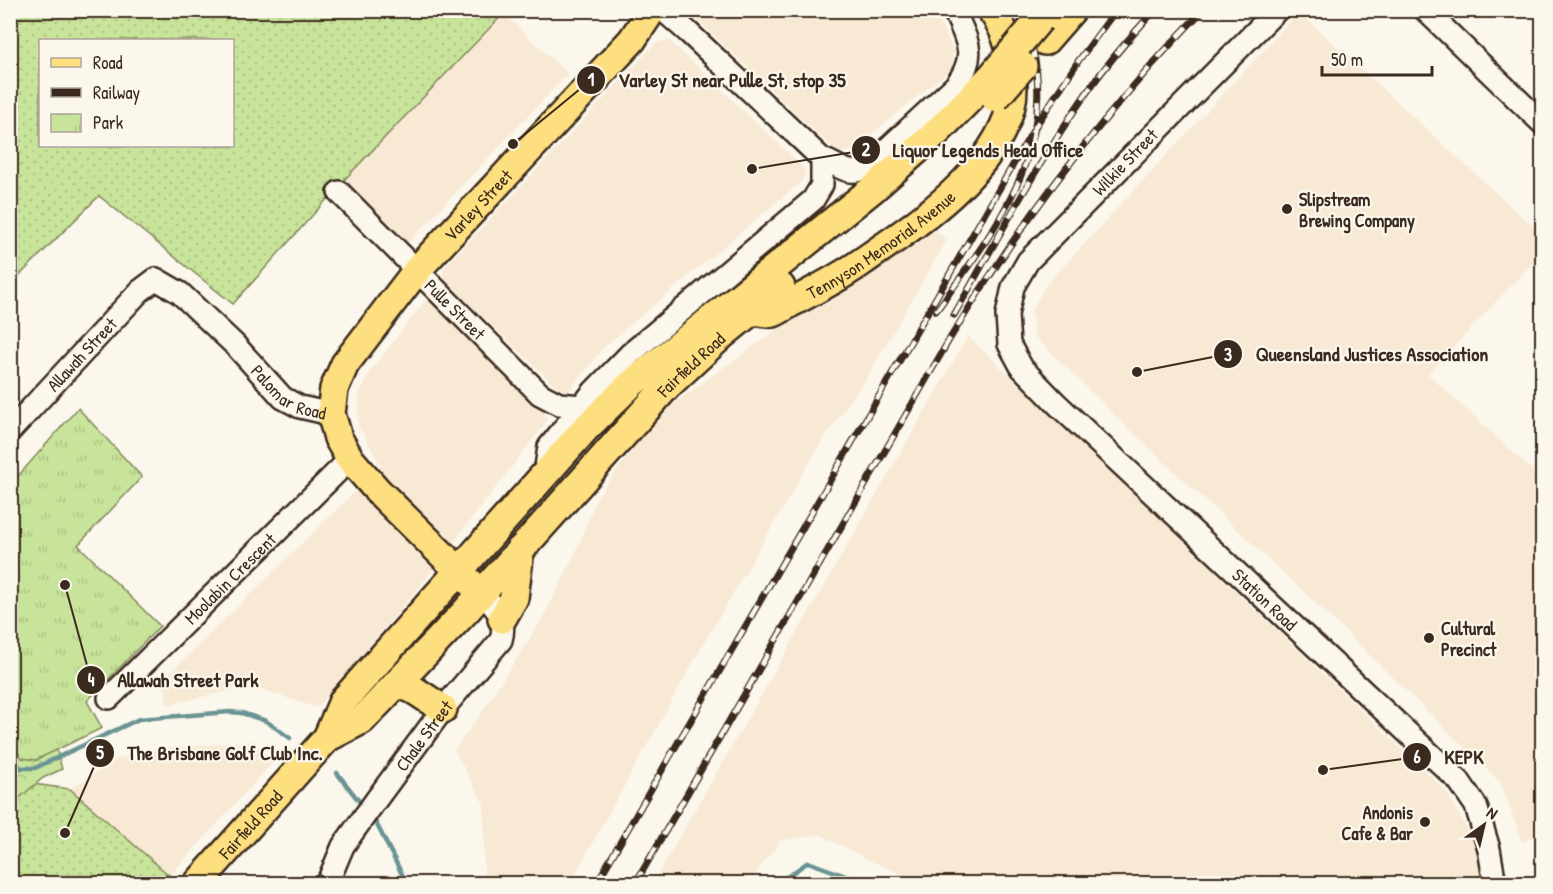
<svg xmlns="http://www.w3.org/2000/svg" width="1553" height="894" viewBox="0 0 1553 894" font-family="'Patrick Hand',sans-serif">
<style>
.built{fill:#f8e9d5}
.grass{fill:url(#grass-dots);stroke:#82865c;stroke-width:1.5;fill-rule:evenodd}
.forest{fill:url(#forest-crowns);stroke:#82865c;stroke-width:1.5}
.park{fill:url(#park-tufts);stroke:#82865c;stroke-width:1.5}
.lines{fill:none;stroke-linecap:round;stroke-linejoin:round}
.stream{stroke:#6a9494;stroke-width:4.5}
.minor-casing{stroke:#3b2a1e;stroke-width:26}
.major-casing{stroke:#3b2a1e;stroke-width:32}
.minor{stroke:#fbf7ec;stroke-width:21}
.major{stroke:#fedf80;stroke-width:27}
.rail-casing{stroke:#3b2a1e;stroke-width:7}
.rail{stroke:#fbf7ec;stroke-width:4.5;stroke-dasharray:14;stroke-linecap:butt}
.major-bridge-casing{stroke:#3b2a1e;stroke-width:32;stroke-linecap:butt}
.major-bridge{stroke:#fedf80;stroke-width:27}
.poi-dot{fill:#3b2a1e;stroke:#fbf7ec;stroke-width:2}
.labels{text-anchor:middle;dominant-baseline:central;stroke-width:4.5;stroke-linejoin:round;paint-order:stroke}
.street-label{font-size:18px;fill:#3b2a1e;stroke:#fbf7ec}
.poi-label{font-size:18px;font-weight:bold;fill:#3b2a1e;stroke:#fbf7ec;text-anchor:start}
.leader{fill:none;stroke:#3b2a1e;stroke-width:2}
.callout-dot{fill:#3b2a1e;stroke:#fbf7ec;stroke-width:2}
.mark-label{font-size:18px;text-anchor:middle;font-weight:bold;fill:#fff}
.callout-label{font-size:20px;text-anchor:middle;font-weight:bold;fill:#3b2a1e;stroke:#fbf7ec;stroke-width:4.5;stroke-linejoin:round;paint-order:stroke}
</style>
<defs>
<pattern id="grass-dots" width="8" height="8" patternUnits="userSpaceOnUse" patternTransform="scale(1.5)"><rect width="8" height="8" fill="#c8e39a"/><path d="M2 2h.1M6 6h.1" fill="none" stroke="#adc384" stroke-width="1.8" stroke-linecap="round"/></pattern>
<pattern id="forest-crowns" width="20" height="18" patternUnits="userSpaceOnUse" patternTransform="scale(1.5)"><rect width="20" height="18" fill="#c8e39a"/><path d="M2 6a3 3 0 1 1 6 0M12 15a3 3 0 1 1 6 0" fill="none" stroke="#adc384"/></pattern>
<pattern id="park-tufts" width="24" height="20" patternUnits="userSpaceOnUse" patternTransform="scale(1.5)"><rect width="24" height="20" fill="#c8e39a"/><path d="M3 7l-1-3M5 7V3M7 7l1-3M15 17l-1-3M17 17v-4M19 17l1-3" fill="none" stroke="#adc384"/></pattern>
</defs>
<rect width="100%" height="100%" fill="#fbf7ec"/>
<filter id="ink" filterUnits="userSpaceOnUse"><feTurbulence type="fractalNoise" baseFrequency=".0167" numOctaves="2"/><feDisplacementMap in="SourceGraphic" scale="12" xChannelSelector="R" yChannelSelector="G"/><feConvolveMatrix kernelMatrix="1 2 1 2 8 2 1 2 1" color-interpolation-filters="sRGB"/></filter>
<g filter="url(#ink)">
<!-- built -->
<g class="built">
<path d="M688 11H934L954 52 951 69 851 151 837 152Z"/>
<path d="M1299 12 1542 235V253L1428 374 1542 479V834L1522 842 1501 783 1320 607 1130 430 1034 336 1032 310 1046 285Z"/>
<path d="M503 13 568 74 408 243 342 182Z"/>
<path d="M669 40 804 168 805 175 801 182 606 345 569 391 559 389 444 280 443 269 656 43Z"/>
<path d="M930 227 947 240 866 379 819 446 703 645 570 883H491L484 875V804L454 750 479 717 545 614 575 554 597 497 659 414 785 324 830 302Z"/>
<path d="M427 298 544 408 547 421 421 585 317 708 251 686 167 705 164 679 381 466 358 425 359 395 370 372Z"/>
<path d="M968 336 1446 791 1472 838 1482 883H924L866 859 819 834 780 841 749 883H653Z"/>
<path d="M253 741 274 761 170 876 70 789 117 759 161 749Z"/>
</g>
<!-- grass -->
<g class="grass">
<path d="M11 11H506L346 178 233 304 99 196 11 284ZM40 40H232V146H40Z"/>
<path d="M10 765 33 784 70 789 170 876 163 884 11 883Z"/>
</g>
<!-- forest -->
<path class="forest" d="M10 678 48 717 62 769 43 778 11 805Z"/>
<!-- park -->
<path class="park" d="M78 408 142 477 78 545 160 626 87 701 102 728 36 760 22 758 10 743 11 484Z"/>
<g class="lines">
<!-- stream -->
<g class="stream">
<path d="M10 757 21 768H35L139 719 230 712 242 713 266 721 290 738"/>
<path d="M337 773 359 801"/>
<path d="M375 821 407 884"/>
<path d="M777 884 808 862 846 876 854 884"/>
</g>
<defs>
<g id="minor">
<path d="M663 10 688 32 822 159C842 166 850 180 871 164L957 84C978 53 967 42 954 10"/>
<path id="s1" d="M1277 10 1028 261 1013 287 1007 315 1009 344 1022 368 1057 404 1459 781 1476 806 1489 849 1495 884"/>
<path d="M1425 10 1542 123"/>
<path id="s2" d="M339 192 540 394 559 404 582 406"/>
<path id="s3" d="M10 431 140 291 156 279 180 293 235 345 283 398 300 407 331 414"/>
<path d="M545 474 549 447 594 391 630 354 813 200 822 185V159"/>
<path id="s4" d="M109 698 350 459"/>
<path id="s5" d="M327 884 343 846 376 800 443 709 501 640C507 619 496 607 482 594"/>
</g>
<g id="major">
<path d="M1045 41 1072 10"/>
<path id="s6" d="M759 312C763 312 769 314 773 313 779 311 787 305 793 302 817 289 841 277 863 261 917 224 994 173 1011 106 1014 94 1013 82 1012 69 1011 48 1005 28 991 10"/>
<path id="s7" d="M472 584 377 490 350 459 338 438 335 427 331 414 334 389 345 364 417 270 632 40 652 10"/>
<path d="M502 619 514 598 520 550"/>
<path d="M397 683 414 690 443 709"/>
<path id="s8" d="M327 738 362 720 465 612 667 386 722 335 781 287"/>
<path id="s9" d="M197 884 327 738 343 701 586 428 631 384 874 188 934 135 991 77"/>
</g>
</defs>
<!-- minor casing -->
<use href="#minor" class="minor-casing"/>
<!-- major casing -->
<use href="#major" class="major-casing"/>
<!-- minor -->
<use href="#minor" class="minor"/>
<!-- major -->
<use href="#major" class="major"/>
<defs>
<g id="rail">
<path d="M936 311C1006 216 1069 133 1021 10"/>
<path d="M954 315C996 242 1035 167 1083 98 1104 67 1129 38 1155 10"/>
<path d="M596 884 1035 127 1079 60 1116 10"/>
<path d="M635 884 949 340C1021 221 1106 110 1203 10"/>
</g>
</defs>
<!-- rail casing -->
<use href="#rail" class="rail-casing"/>
<!-- rail -->
<use href="#rail" class="rail"/>
<defs>
<g id="major-bridge">
<path d="M991 77 1040 19"/>
<path d="M995 98 1023 66"/>
</g>
</defs>
<!-- major-bridge casing -->
<use href="#major-bridge" class="major-bridge-casing"/>
<!-- major-bridge -->
<use href="#major-bridge" class="major-bridge"/>
</g>
</g>
<!-- markers -->
<g class="poi-dot">
<circle cx="1287" cy="209" r="6"/>
<circle cx="1429" cy="638" r="6"/>
<circle cx="1425" cy="822" r="6"/>
</g>
<g class="labels">
<!-- street labels -->
<g class="street-label">
<text transform="translate(1125 162) rotate(-46)">Wilkie Street</text>
<text stroke="none"><textPath href="#s7" startOffset="484">Varley Street</textPath></text>
<text stroke="none"><textPath href="#s6" startOffset="142">Tennyson Memorial Avenue</textPath></text>
<text stroke="none"><textPath href="#s2" startOffset="165">Pulle Street</textPath></text>
<text stroke="none"><textPath href="#s3" startOffset="105">Allawah Street</textPath></text>
<text stroke="none"><textPath href="#s8" startOffset="524">Fairfield Road</textPath></text>
<text stroke="none"><textPath href="#s3" startOffset="388">Palomar Road</textPath></text>
<text stroke="none"><textPath href="#s4" startOffset="170">Moolabin Crescent</textPath></text>
<text stroke="none"><textPath href="#s1" startOffset="804">Station Road</textPath></text>
<text stroke="none"><textPath href="#s5" startOffset="178">Chale Street</textPath></text>
<text stroke="none"><textPath href="#s9" startOffset="80">Fairfield Road</textPath></text>
</g>
<!-- poi labels -->
<g class="poi-label">
<text x="1299" y="199">Slipstream<tspan x="1299" dy="21">Brewing Company</tspan></text>
<text x="1441" y="628">Cultural<tspan x="1441" dy="21">Precinct</tspan></text>
<text x="1413" y="812" text-anchor="end">Andonis<tspan x="1413" dy="21">Cafe &amp; Bar</tspan></text>
</g>
</g>
<!-- callouts -->
<path class="leader" d="M513 144L591 80M752 169L866 150M1137 372L1228 354M65 585L91 680M65 833L100 753M1323 770L1417 757"/>
<g class="callout-dot">
<circle cx="513" cy="144" r="6"/>
<circle cx="752" cy="169" r="6"/>
<circle cx="1137" cy="372" r="6"/>
<circle cx="65" cy="585" r="6"/>
<circle cx="65" cy="833" r="6"/>
<circle cx="1323" cy="770" r="6"/>
<circle cx="591" cy="80" r="15"/>
<circle cx="866" cy="150" r="15"/>
<circle cx="1228" cy="354" r="15"/>
<circle cx="91" cy="680" r="15"/>
<circle cx="100" cy="753" r="15"/>
<circle cx="1417" cy="757" r="15"/>
</g>
<g class="mark-label">
<text x="591" y="86">1</text>
<text x="866" y="156">2</text>
<text x="1228" y="361">3</text>
<text x="91" y="686">4</text>
<text x="100" y="759">5</text>
<text x="1417" y="763">6</text>
</g>
<g class="callout-label">
<text x="732" y="87">Varley St near Pulle St, stop 35</text>
<text x="988" y="157">Liquor Legends Head Office</text>
<text x="1372" y="361">Queensland Justices Association</text>
<text x="188" y="687">Allawah Street Park</text>
<text x="225" y="760">The Brisbane Golf Club Inc.</text>
<text x="1464" y="764">KEPK</text>
</g>
<!-- margin -->
<rect width="1553" height="894" fill="none" stroke="#fbf7ec" stroke-width="36"/>
<rect x="18" y="18" width="1517" height="858" fill="none" stroke="#3b2a1e" stroke-width="2" filter="url(#ink)"/>
<!-- legend -->
<rect x="39" y="39" width="195" height="108" fill="#fbf7ec" stroke="#aea59a" stroke-width="1.5"/>
<rect x="51" y="58" width="30" height="9" fill="#fedf80" stroke="#aea59a" stroke-width="1.5"/>
<text x="93" y="69" font-size="18" fill="#3b2a1e">Road</text>
<rect x="51" y="88" width="30" height="9" fill="#3b2a1e" stroke="#aea59a" stroke-width="1.5"/>
<text x="93" y="99" font-size="18" fill="#3b2a1e">Railway</text>
<rect x="51" y="114" width="30" height="18" fill="url(#park-tufts)" stroke="#aea59a" stroke-width="1.5"/>
<text x="93" y="129" font-size="18" fill="#3b2a1e">Park</text>
<!-- north arrow -->
<g transform="translate(1484 825) rotate(34)" stroke="#fbf7ec" stroke-width="4.5" paint-order="stroke">
<path d="M0-4.5L10 22L0 15L-10 22Z" fill="#3b2a1e"/>
<text y="-9" font-size="16" font-weight="bold" text-anchor="middle" fill="#3b2a1e">N</text>
</g>
<!-- scale -->
<path d="M1322 66v9h110v-9" fill="none" stroke="#3b2a1e" stroke-width="3"/>
<text x="1331" y="66" font-size="18" fill="#3b2a1e" stroke="#fbf7ec" stroke-width="4.5" paint-order="stroke">50 m</text>
</svg>
